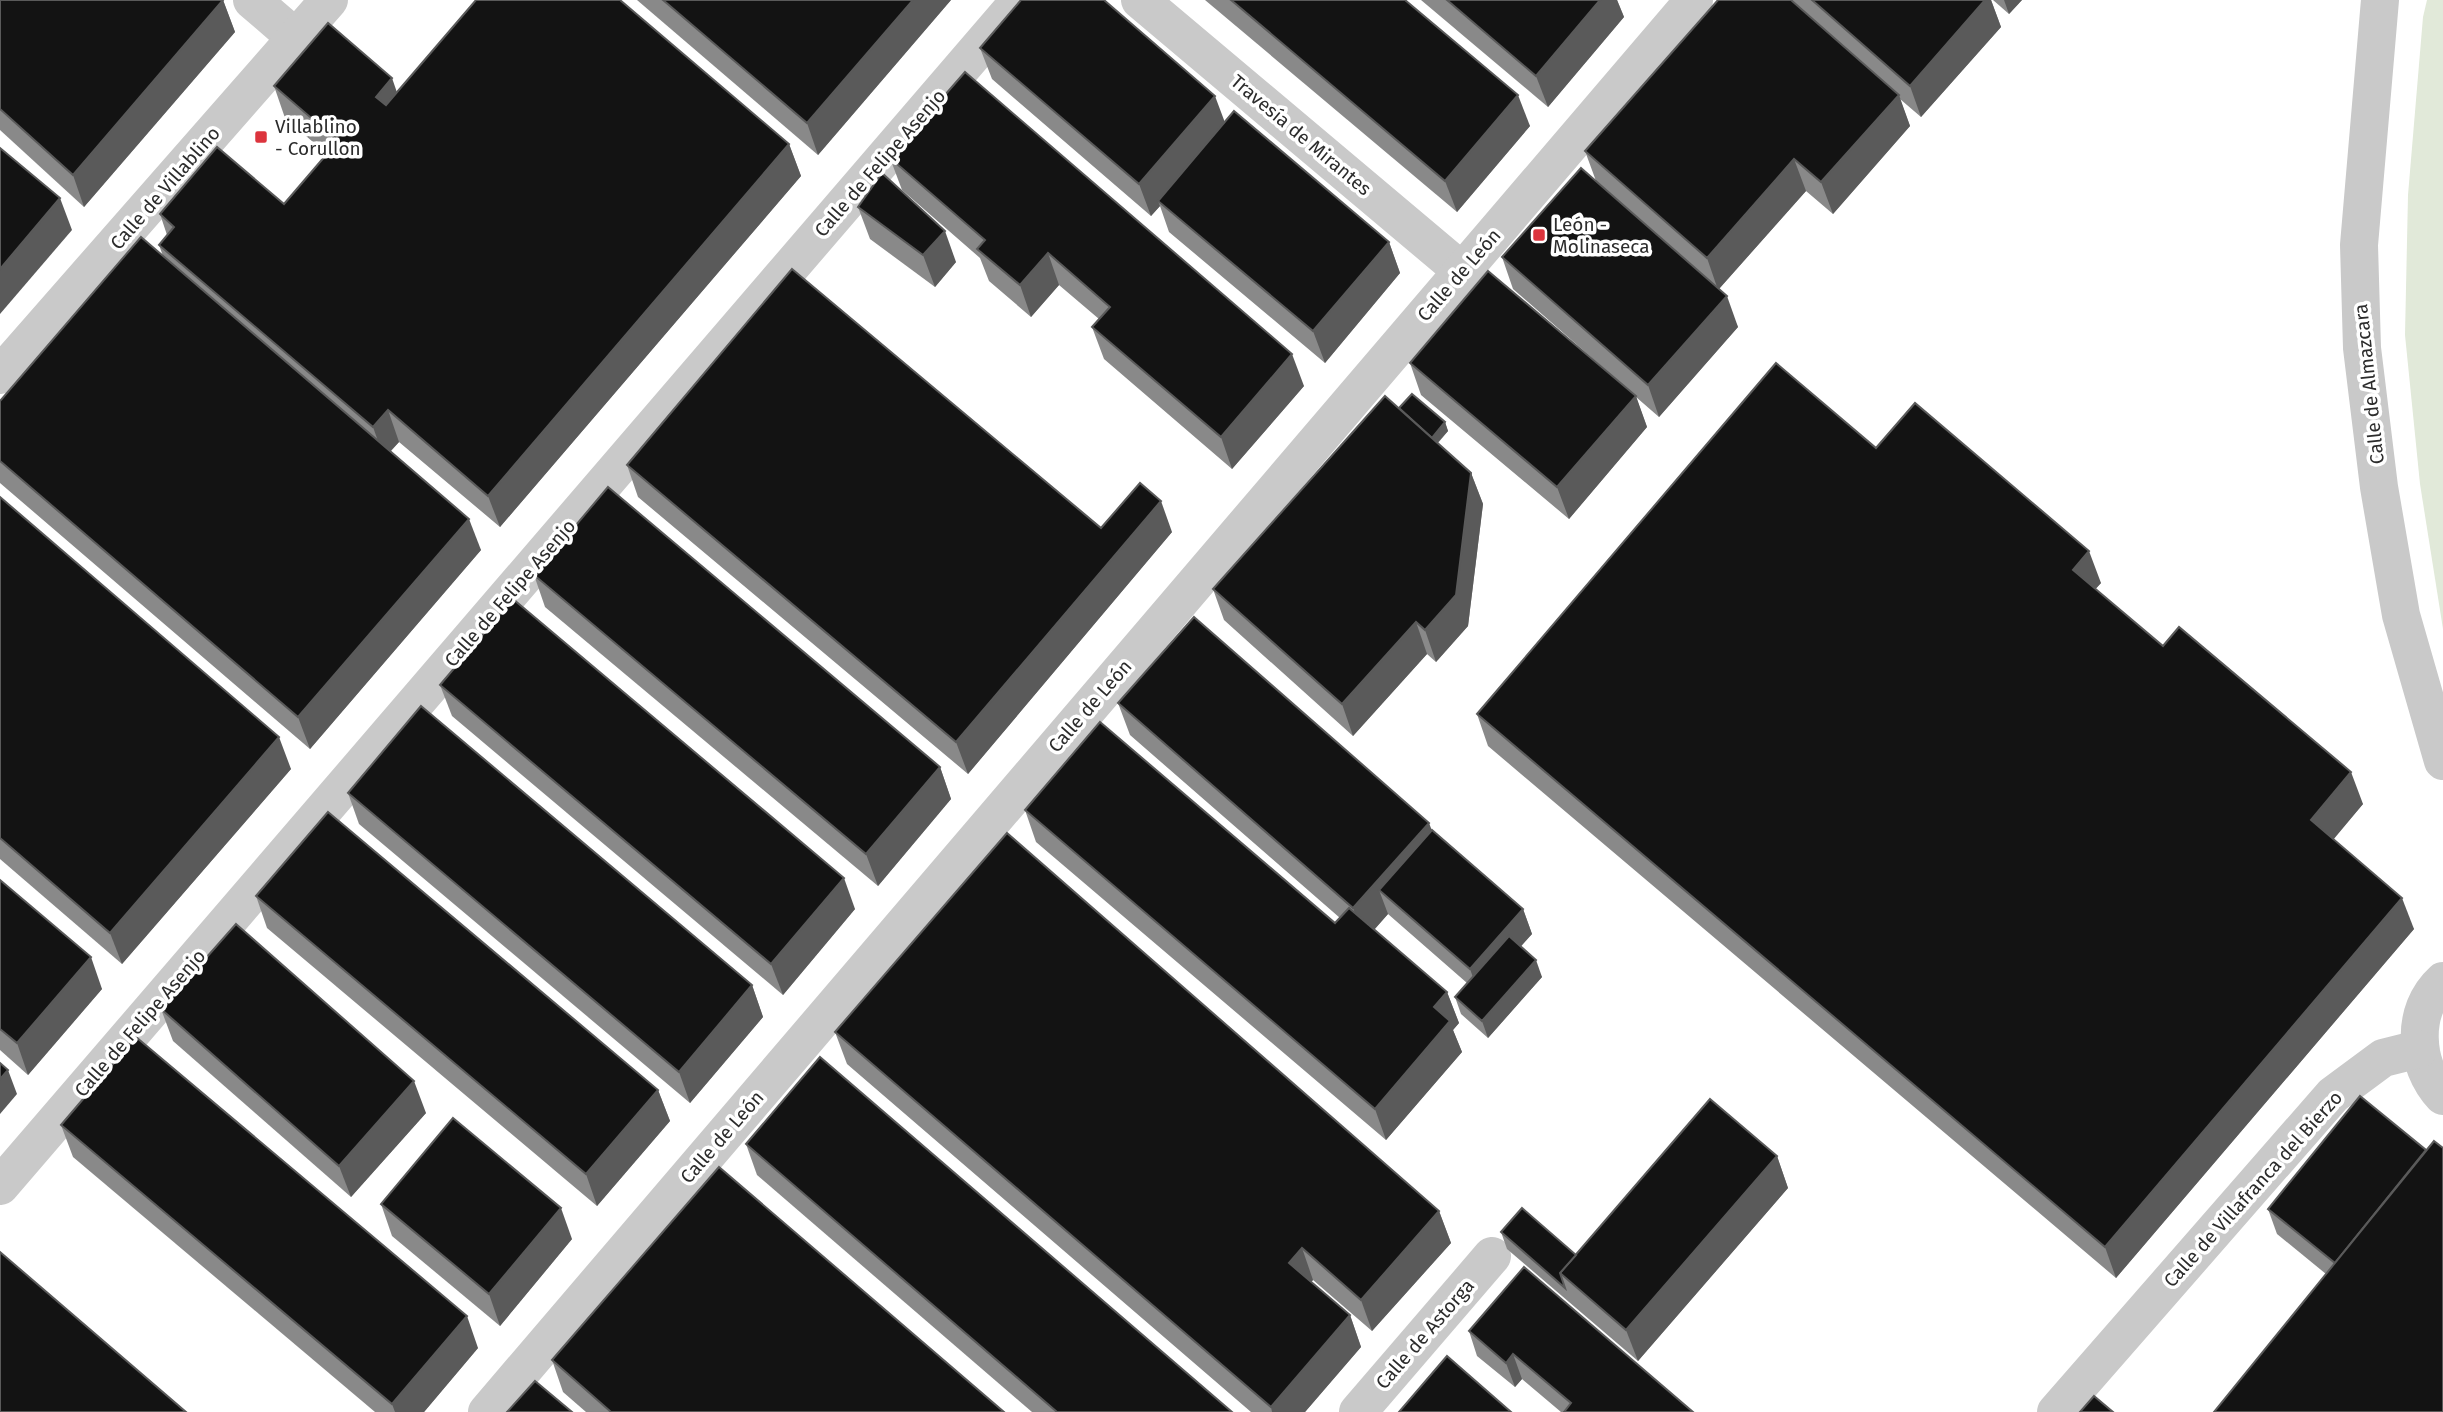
<svg xmlns="http://www.w3.org/2000/svg" width="2443" height="1412" viewBox="0 0 2443 1412" font-family="'Fira Sans',sans-serif">
<style>
.green{fill:#e1e9d9}
.lines{fill:none;stroke-linecap:round;stroke-linejoin:round}
.minor{stroke:#c9c9c9;stroke-width:38}
.wall{fill:#898989}
.shaded-wall{fill:#5a5a5a}
.building{fill:#131313;stroke:#5a5a5a;stroke-width:2}
.poi-dot{fill:#dc343d;stroke:#fff;stroke-width:2.5}
.labels{text-anchor:middle;dominant-baseline:central;stroke-width:7;stroke-linejoin:round;paint-order:stroke}
.poi-label{font-size:19px;fill:#2c2c2c;stroke:#fff;text-anchor:start}
.street-label{font-size:19px;fill:#2c2c2c;stroke:#fff}
</style>
<rect width="100%" height="100%" fill="#fff"/>
<!-- green -->
<path class="green" d="M2427 0H2443V629L2420 484 2405 335 2408 195 2423 17Z"/>
<g class="lines">
<!-- minor -->
<g class="minor">
<path d="M252 0 296 38"/>
<path d="M1140 0 1462 271"/>
<path d="M2380 0 2359 245 2362 348 2379 487 2401 615 2443 761"/>
<path d="M0 375 329 0"/>
<path d="M2443 981C2410 1011 2414 1065 2443 1096"/>
<path d="M0 1186 1020 0"/>
<path d="M487 1412 1694 0"/>
<path d="M1358 1412 1492 1256"/>
<path d="M2056 1412 2333 1095 2383 1058 2419 1049"/>
</g>
</g>
<!-- wall -->
<g class="wall">
<path d="M0 0H223L235 32 84 207 0 130Z"/>
<path d="M637 0H951L818 155Z"/>
<path d="M1205 0H1405L1530 126 1457 212Z"/>
<path d="M1421 0H1617L1624 17 1548 107Z"/>
<path d="M1718 0H1991L2001 27 1921 117 1900 99 1910 126 1833 214 1806 191 1719 289 1738 327 1659 417 1636 397 1647 427 1569 519 1421 395 1410 363 1607 371 1513 289 1502 257 1596 181 1585 151Z"/>
<path d="M1993 0H2022L2009 14Z"/>
<path d="M980 48 1225 122 1389 242 1400 273 1325 363 1169 232 1160 206 1151 216 992 79Z"/>
<path d="M274 86 397 92 789 144 801 176 500 527 399 442 391 451 481 550 310 749 0 483V401L163 256 159 245 167 235 160 214 284 204 327 154 285 118Z"/>
<path d="M890 158 1304 386 1232 469 1104 359 1092 327 1099 319 1059 285 1031 317 989 281 980 258 902 190Z"/>
<path d="M858 207 956 262 935 287 870 239Z"/>
<path d="M1399 408 1445 422 1448 431 1438 443 1471 473 1483 504 1468 626 1436 662 1427 654 1353 736 1224 620 1213 589Z"/>
<path d="M1876 448 2101 583 2095 589 2163 646 2363 804 2333 839 2414 929 2116 1278 1488 746 1477 714Z"/>
<path d="M627 465 1101 528 1172 532 968 774 638 497Z"/>
<path d="M0 497 291 769 122 964 0 859Z"/>
<path d="M534 575 940 767 951 799 878 886 545 607Z"/>
<path d="M440 685 855 909 783 995 452 716Z"/>
<path d="M1118 703 1432 830 1523 909 1532 934 1520 946 1542 977 1488 1038 1461 1014 1455 997 1467 983 1388 914 1374 930 1447 992 1459 1023 1453 1030 1462 1052 1386 1140 1036 842 1025 810 1335 923 1340 918 1130 735Z"/>
<path d="M348 793 752 985 763 1017 690 1103 359 824Z"/>
<path d="M0 880 102 989 28 1075 0 1050Z"/>
<path d="M256 896 658 1090 670 1121 597 1206 267 928Z"/>
<path d="M161 1009 426 1113 351 1197 173 1041Z"/>
<path d="M835 1032 1439 1211 1451 1243 1372 1331 1313 1280 1311 1282 1350 1315 1361 1347 1305 1412H1251L847 1064Z"/>
<path d="M61 1125 478 1348 424 1412H375L73 1157Z"/>
<path d="M746 1144 1232 1412H1032L757 1175Z"/>
<path d="M2426 1150 2326 1274 2277 1234 2268 1209Z"/>
<path d="M1777 1156 1788 1188 1638 1361 1507 1249 1501 1232 1576 1255Z"/>
<path d="M381 1204 572 1239 500 1326 392 1236Z"/>
<path d="M1469 1331 1693 1412H1561L1522 1379 1515 1387 1477 1356Z"/>
<path d="M552 1360 1004 1412H586L563 1392Z"/>
</g>
<!-- shaded-wall -->
<g class="shaded-wall">
<path d="M223 0 235 32 84 207 73 175Z"/>
<path d="M913 0H951L818 155 807 123Z"/>
<path d="M1600 0H1617L1624 17 1548 107 1536 76Z"/>
<path d="M1985 0H1991L2001 27 1921 117 1910 86Z"/>
<path d="M2004 0H2022L2009 14Z"/>
<path d="M392 78 403 110 388 128 376 97Z"/>
<path d="M1518 95 1530 126 1457 212 1445 181Z"/>
<path d="M1899 95 1910 126 1833 214 1821 182Z"/>
<path d="M1215 96 1227 128 1158 201 1160 206 1151 216 1139 184Z"/>
<path d="M789 144 801 176 500 527 488 496Z"/>
<path d="M1794 159 1806 191 1718 290 1707 258Z"/>
<path d="M60 198 72 230 0 314V269Z"/>
<path d="M945 231 956 262 935 287 923 255Z"/>
<path d="M1389 242 1400 273 1325 363 1313 331Z"/>
<path d="M1048 253 1059 285 1031 317 1020 285Z"/>
<path d="M1727 296 1738 327 1659 417 1648 385Z"/>
<path d="M1292 354 1304 386 1232 469 1221 437Z"/>
<path d="M1636 396 1647 427 1569 519 1557 487Z"/>
<path d="M388 410 399 442 384 458 373 427Z"/>
<path d="M1445 422 1448 431 1432 449 1429 441Z"/>
<path d="M1471 473 1483 504 1468 626 1436 662 1425 630Z"/>
<path d="M1161 501 1172 532 968 774 956 742Z"/>
<path d="M469 519 481 550 310 749 298 717Z"/>
<path d="M2089 551 2101 583 2084 602 2073 570Z"/>
<path d="M1416 622 1427 654 1353 736 1342 704Z"/>
<path d="M279 737 291 769 122 964 110 933Z"/>
<path d="M940 767 951 799 878 886 866 854Z"/>
<path d="M2351 772 2363 804 2323 852 2311 820Z"/>
<path d="M1429 823 1441 854 1379 890 1388 914 1365 940 1353 908Z"/>
<path d="M844 878 855 909 783 995 771 964Z"/>
<path d="M2402 898 2414 929 2116 1278 2105 1247Z"/>
<path d="M1523 909 1532 934 1479 994 1470 969Z"/>
<path d="M91 957 102 989 28 1075 17 1043Z"/>
<path d="M1536 960 1542 977 1488 1038 1482 1021Z"/>
<path d="M752 985 763 1017 690 1103 679 1072Z"/>
<path d="M1447 992 1459 1023 1453 1030 1462 1052 1386 1140 1375 1109 1434 1007Z"/>
<path d="M8 1070 17 1094 0 1114V1079Z"/>
<path d="M414 1081 426 1113 351 1197 339 1166Z"/>
<path d="M658 1090 670 1121 597 1206 586 1174Z"/>
<path d="M1777 1156 1788 1188 1638 1361 1626 1330Z"/>
<path d="M561 1208 572 1239 500 1326 489 1294Z"/>
<path d="M1439 1211 1451 1243 1372 1331 1361 1300Z"/>
<path d="M1302 1248 1313 1280 1300 1294 1289 1263Z"/>
<path d="M1350 1315 1361 1347 1305 1412H1272L1271 1407Z"/>
<path d="M467 1316 478 1348 424 1412H395L392 1404Z"/>
<path d="M1513 1354 1522 1379 1515 1387 1506 1363Z"/>
</g>
<!-- building -->
<g class="building">
<path d="M0 0H223L73 175 0 109Z"/>
<path d="M476 0H620L789 144 488 496 388 410 373 427 159 245 174 227 160 214 217 147 284 204 338 141 274 86 328 23 392 78 376 97 386 105Z"/>
<path d="M663 0H913L807 123Z"/>
<path d="M1021 0H1104L1215 96 1139 184 980 48Z"/>
<path d="M1231 0H1405L1518 95 1445 181Z"/>
<path d="M1447 0H1600L1536 76Z"/>
<path d="M1718 0H1791L1899 95 1821 182 1794 159 1707 258 1585 151Z"/>
<path d="M1812 0H1985L1910 86Z"/>
<path d="M965 72 1292 354 1221 437 1092 327 1110 307 1048 253 1020 285 977 249 985 240 890 158Z"/>
<path d="M1234 111 1389 242 1313 331 1158 201Z"/>
<path d="M0 148 60 198 0 269Z"/>
<path d="M1581 168 1727 296 1648 385 1502 257Z"/>
<path d="M882 173 945 231 923 255 858 207Z"/>
<path d="M141 237 469 519 298 717 0 461V401Z"/>
<path d="M792 269 1101 528 1140 483 1161 501 956 742 627 465Z"/>
<path d="M1488 271 1636 396 1557 487 1410 363Z"/>
<path d="M1776 363 1876 448 1915 403 2089 551 2073 570 2163 646 2179 627 2351 772 2311 820 2402 898 2105 1247 1477 714Z"/>
<path d="M1412 394 1445 422 1432 438 1399 408Z"/>
<path d="M1385 396 1471 473 1456 595 1425 630 1416 622 1342 704 1213 589Z"/>
<path d="M608 487 940 767 866 854 534 575Z"/>
<path d="M0 497 279 737 110 933 0 838Z"/>
<path d="M513 599 844 878 771 964 440 685Z"/>
<path d="M1194 617 1429 823 1353 908 1118 703Z"/>
<path d="M421 706 752 985 679 1072 348 793Z"/>
<path d="M1100 722 1335 923 1349 908 1447 992 1434 1007 1450 1021 1375 1109 1025 810Z"/>
<path d="M328 812 658 1090 586 1174 256 896Z"/>
<path d="M1432 830 1523 909 1470 969 1379 890Z"/>
<path d="M1007 833 1439 1211 1361 1300 1302 1248 1289 1263 1350 1315 1271 1407 835 1032Z"/>
<path d="M0 880 91 957 17 1043 0 1029Z"/>
<path d="M236 924 414 1081 339 1166 161 1009Z"/>
<path d="M1509 936 1536 960 1482 1021 1455 997Z"/>
<path d="M136 1037 467 1316 392 1404 61 1125Z"/>
<path d="M820 1057 1232 1412H1057L746 1144Z"/>
<path d="M0 1063 8 1070 0 1079Z"/>
<path d="M2360 1096 2426 1150 2335 1263 2268 1209Z"/>
<path d="M1710 1099 1777 1156 1626 1330 1560 1273Z"/>
<path d="M453 1118 561 1208 489 1294 381 1204Z"/>
<path d="M2434 1141 2443 1148V1412H2214Z"/>
<path d="M719 1167 1004 1412H611L552 1360Z"/>
<path d="M1522 1208 1576 1255 1560 1273 1565 1288 1501 1232Z"/>
<path d="M0 1252 186 1412H0Z"/>
<path d="M1524 1267 1693 1412H1564L1571 1403 1513 1354 1506 1363 1469 1331Z"/>
<path d="M1447 1356 1511 1412H1399Z"/>
<path d="M535 1381 572 1412H507Z"/>
<path d="M2094 1396 2113 1412H2080Z"/>
</g>
<!-- markers -->
<g class="poi-dot">
<rect x="254" y="130" width="14" height="14" rx="3.5"/>
<rect x="1532" y="228" width="14" height="14" rx="3.5"/>
</g>
<g class="labels">
<!-- poi labels -->
<g class="poi-label">
<text x="275" y="126">Villablino<tspan x="275" dy="22">- Corullon</tspan></text>
<text x="1553" y="224">León -<tspan x="1553" dy="22">Molinaseca</tspan></text>
</g>
<!-- street labels -->
<g class="street-label">
<text transform="translate(1301 135) rotate(40)">Travesía de Mirantes</text>
<text transform="translate(880 163) rotate(-49)">Calle de Felipe Asenjo</text>
<text transform="translate(165 188) rotate(-49)">Calle de Villablino</text>
<text transform="translate(1459 275) rotate(-49)">Calle de León</text>
<text transform="translate(2369 384) rotate(-96)">Calle de Almazcara</text>
<text transform="translate(510 593) rotate(-49)">Calle de Felipe Asenjo</text>
<text transform="translate(1090 706) rotate(-49)">Calle de León</text>
<text transform="translate(140 1023) rotate(-49)">Calle de Felipe Asenjo</text>
<text transform="translate(722 1137) rotate(-49)">Calle de León</text>
<text transform="translate(2253 1189) rotate(-48)">Calle de Villafranca del Bierzo</text>
<text transform="translate(1425 1334) rotate(-49)">Calle de Astorga</text>
</g>
</g>
</svg>
